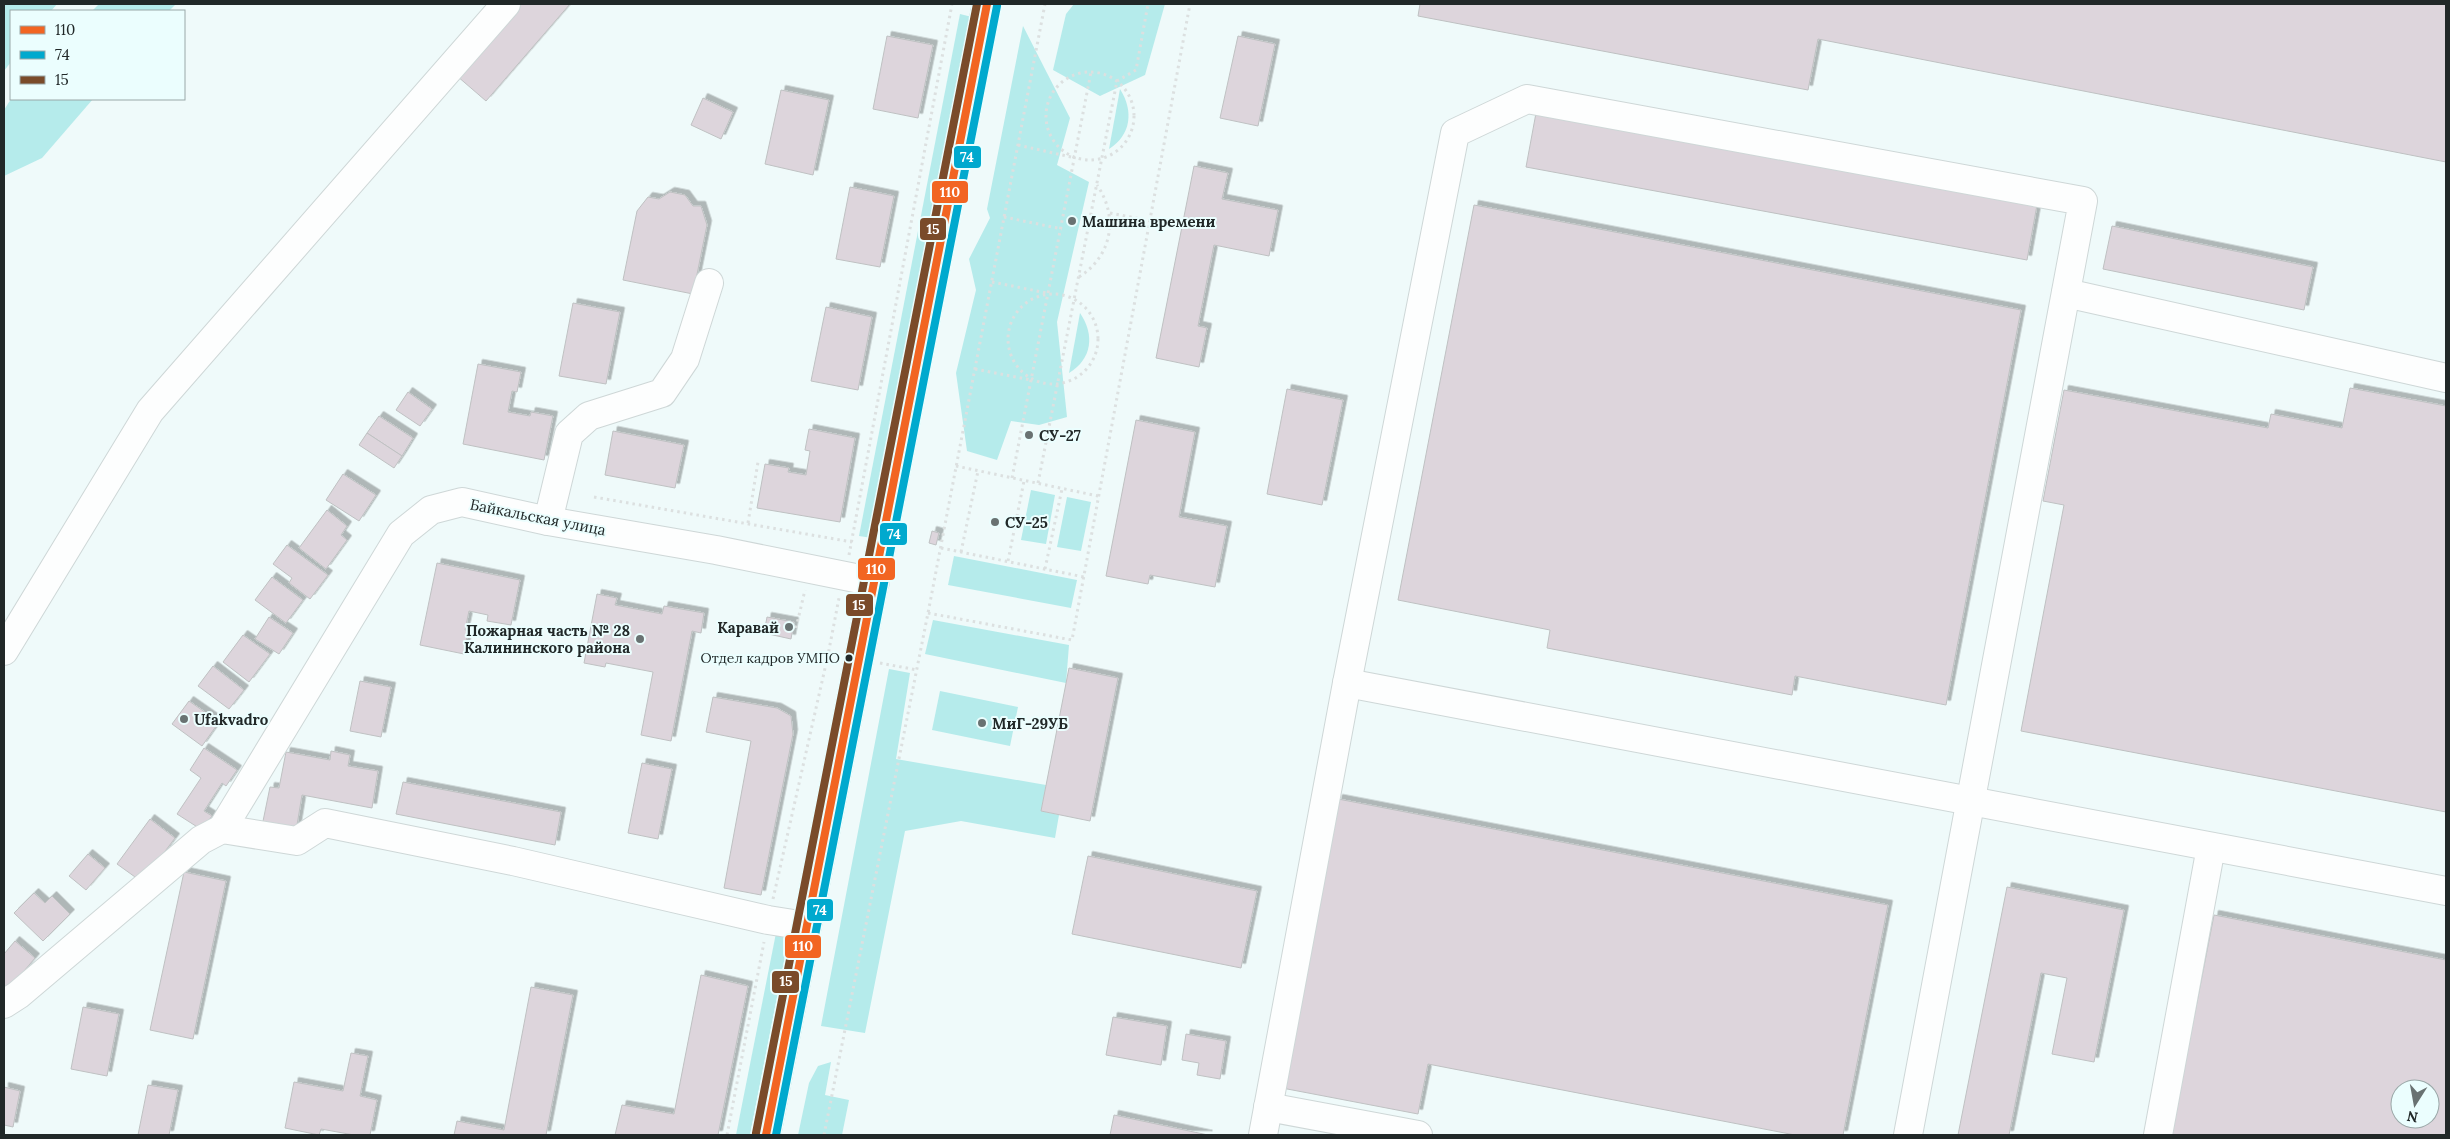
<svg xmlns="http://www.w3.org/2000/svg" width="2450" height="1139" viewBox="0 0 2450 1139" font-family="Lora,serif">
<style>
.green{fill:#b5ebeb}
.building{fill:#ddd5dc;stroke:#bfc1c2;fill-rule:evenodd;filter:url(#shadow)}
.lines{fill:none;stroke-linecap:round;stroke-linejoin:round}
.minor-casing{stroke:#ced7d7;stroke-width:30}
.major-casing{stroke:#92a7a7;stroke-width:30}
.path{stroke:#dce0e0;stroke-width:3;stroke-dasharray:2.5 4;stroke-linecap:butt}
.minor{stroke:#fdfefe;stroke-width:28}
.major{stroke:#dbe5e5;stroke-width:28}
.bus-1-casing{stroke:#ebfefe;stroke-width:11}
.bus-2-casing{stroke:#ebfefe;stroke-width:11}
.bus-3-casing{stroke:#ebfefe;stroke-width:11}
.bus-1{stroke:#f26522;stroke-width:8}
.bus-2{stroke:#00a9ce;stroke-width:8}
.bus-3{stroke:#7a4b2a;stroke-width:8}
.poi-dot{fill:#697272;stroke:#ebfefe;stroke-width:2}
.bus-dot{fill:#212828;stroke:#ebfefe;stroke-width:2}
.labels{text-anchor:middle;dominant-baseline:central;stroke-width:4;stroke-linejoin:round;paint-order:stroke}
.bus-label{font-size:14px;fill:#212828;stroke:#ebfefe;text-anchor:end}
.poi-label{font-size:15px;font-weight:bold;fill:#212828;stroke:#ebfefe;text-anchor:start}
.street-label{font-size:15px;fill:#212828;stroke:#ebfefe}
.line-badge{stroke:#ebfefe;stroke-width:2}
.badge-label{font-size:14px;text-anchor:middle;font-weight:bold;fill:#fff}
</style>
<defs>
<filter id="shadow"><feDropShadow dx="4.5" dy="-4.5" stdDeviation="0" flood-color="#0004"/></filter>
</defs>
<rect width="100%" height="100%" fill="#effafa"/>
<!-- green -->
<g class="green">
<path d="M4 4H57L51 11H11V62L4 71Z"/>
<path d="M99 4H176L169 11H92Z"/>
<path d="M1074 4H1165L1145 75 1100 96 1053 70 1066 14Z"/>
<path d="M960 14 972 17 872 538 859 536Z"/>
<path d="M1023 26 1070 118 1057 165 1089 182 1057 322 1067 417 1039 425 1011 421 997 460 967 451 956 373 976 290 969 259 990 218 987 209Z"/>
<path d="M1120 89C1134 111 1131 135 1109 149Z"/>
<path d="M11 99H93L42 158 4 176V110Z"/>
<path d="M1080 313C1095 335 1092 359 1069 373Z"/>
<path d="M1031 490 1055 495 1046 544 1021 540Z"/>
<path d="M1067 497 1091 502 1081 551 1057 547Z"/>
<path d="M954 556 1077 580 1071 608 948 585Z"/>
<path d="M933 620 1069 645 1066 683 925 654Z"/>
<path d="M889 669 910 673 896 759 1046 785 1041 811 1059 815 1055 838 961 821 905 831 865 1033 821 1026Z"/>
<path d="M940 691 1018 707 1010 746 932 730Z"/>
<path d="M777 928 790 931 750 1135H736Z"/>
<path d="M831 1062 825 1095 849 1100 842 1135H798L809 1083 818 1066Z"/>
</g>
<!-- building -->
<g class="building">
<path d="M519 4H570L486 101 457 76Z"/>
<path d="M1420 4H2446V162L1818 39 1808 90 1418 16Z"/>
<path d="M887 36 933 45 918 118 873 109Z"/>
<path d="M1238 36 1275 44 1258 126 1220 118Z"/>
<path d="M781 90 829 100 813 175 765 164Z"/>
<path d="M703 98 733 112 721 139 691 125Z"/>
<path d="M1536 113 2037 205 2027 260 1526 167Z"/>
<path d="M1194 166 1228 173 1222 199 1278 210 1269 256 1214 245 1198 326 1207 328 1199 367 1156 358Z"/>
<path d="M850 187 894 196 880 267 836 259Z"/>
<path d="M670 192 685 195 693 206H701L707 225 693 294 623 280 637 211 648 197 659 199Z"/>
<path d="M1474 205 2021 310 1946 705 1795 676 1792 695 1547 648 1550 630 1398 600Z"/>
<path d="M2112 226 2313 267 2304 310 2103 269Z"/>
<path d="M573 303 620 312 606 384 559 376Z"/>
<path d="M826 307 872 317 858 390 811 381Z"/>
<path d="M478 364 521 372 517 392 512 391 508 412 530 416 531 412 553 416 544 460 463 444Z"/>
<path d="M2350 388 2446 406V812L2021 731 2064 505 2043 501 2064 390 2268 428 2271 414 2342 428Z"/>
<path d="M1287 389 1343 400 1322 505 1267 494Z"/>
<path d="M408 392 432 409 420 426 396 410Z"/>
<path d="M379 416 413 438 402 456 367 433Z"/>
<path d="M1136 420 1195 432 1179 517 1227 526 1215 587 1150 575 1148 584 1106 576Z"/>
<path d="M809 429 855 438 840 522 757 508 765 464 789 468 788 472 806 475 810 451 805 450Z"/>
<path d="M613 431 684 445 675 488 605 475Z"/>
<path d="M367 433 402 456 394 468 359 445Z"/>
<path d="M343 474 376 495 359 521 326 500Z"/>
<path d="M327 510 347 526 341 535 347 540 326 569 299 548Z"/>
<path d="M932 531 939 533 936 545 929 543Z"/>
<path d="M287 545 328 575 310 599 289 583 292 578 273 564Z"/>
<path d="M437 563 520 580 511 625 487 621 488 615 469 611 465 630H468L464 654 420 645Z"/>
<path d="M272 577 303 600 286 623 255 600Z"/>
<path d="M597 594 617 598 615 605 662 614 664 606 704 613 701 633 692 631 671 741 641 735 653 672 606 663 605 667 584 663Z"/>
<path d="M269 617 293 633 279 654 255 639Z"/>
<path d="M767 617 794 622 791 639 764 633Z"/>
<path d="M243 635 270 654 249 682 223 662Z"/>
<path d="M213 666 244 690 229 709 198 686Z"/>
<path d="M1069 668 1118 678 1090 821 1041 811Z"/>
<path d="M360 681 391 687 381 737 350 731Z"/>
<path d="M713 697 777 708 791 716 793 734 761 895 724 888 751 741 706 732Z"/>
<path d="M189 701 219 722 202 746 172 724Z"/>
<path d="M204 748 237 770 226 786 222 783 204 811 212 816 202 830 177 814 201 778 190 770Z"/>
<path d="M331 751 350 755 348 766 378 771 372 808 302 795 295 837 261 831 270 787 279 788 286 752 330 760Z"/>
<path d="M642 763 672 769 658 839 628 833Z"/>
<path d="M403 782 561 812 555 845 396 814Z"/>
<path d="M1338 799 1888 905 1843 1135H1795L1428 1064 1418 1114 1282 1088Z"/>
<path d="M150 819 175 838 142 882 117 864Z"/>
<path d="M88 854 105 868 86 890 69 876Z"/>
<path d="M1088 856 1257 891 1241 968 1072 934Z"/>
<path d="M184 872 226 881 193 1039 150 1030Z"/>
<path d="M2007 887 2124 910 2094 1062 2052 1054 2067 978 2041 973 2009 1135H1958Z"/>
<path d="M34 893 45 903 52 896 70 914 43 941 14 913Z"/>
<path d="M2214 915 2446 960V1135H2171ZM2400 1089H2430V1119H2400Z"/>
<path d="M15 941 35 958 4 995V954Z"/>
<path d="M701 975 748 986 718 1135H615L622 1105 674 1114Z"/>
<path d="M531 987 573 995 546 1135H454L457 1121 504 1130Z"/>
<path d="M83 1007 119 1014 107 1076 71 1069Z"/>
<path d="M1113 1017 1167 1026 1161 1065 1106 1055Z"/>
<path d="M1186 1034 1226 1041 1220 1079 1197 1075 1199 1063 1182 1060Z"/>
<path d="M351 1053 368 1056 360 1096 377 1100 370 1135H354L321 1129 319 1135 285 1128 294 1082 343 1091Z"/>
<path d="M148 1085 178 1090 169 1135H138Z"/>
<path d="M4 1087 20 1091 13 1127 4 1125Z"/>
<path d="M1114 1115 1208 1135H1110Z"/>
</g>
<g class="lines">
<defs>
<g id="minor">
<path d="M2066 293 2446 378"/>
<path d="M548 521 569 434 589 416 662 393 685 359 709 283"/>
<path d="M4 651 150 411 506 4"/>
<path d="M1347 683 2446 891"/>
<path d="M222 829 401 534 431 510 462 502 548 521 716 550 875 582"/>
<path d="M4 1004 18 995 201 840 222 829 297 841 325 823 513 861 768 920 806 926"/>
<path d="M1268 1107 1418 1135"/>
<path d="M1263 1135 1347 683 1455 133 1527 99 2083 201 1908 1135"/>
<path d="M2158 1135 2211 847"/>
</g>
<path id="major" d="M766 1135 987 4"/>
</defs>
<!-- minor casing -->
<use href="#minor" class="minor-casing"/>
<!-- major casing -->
<use href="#major" class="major-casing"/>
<!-- path -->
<g class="path">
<circle cx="1090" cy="116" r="44"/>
<path d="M1018 145 1071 157"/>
<path d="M1110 213 1182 227"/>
<path d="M1004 217 1062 229"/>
<path d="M1079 277C1112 256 1119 217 1097 185"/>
<path d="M992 282 1047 293"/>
<circle cx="1053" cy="339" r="45"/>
<path d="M975 369 1031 380"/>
<path d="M956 466 1098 496"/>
<path d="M1012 478 1091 72"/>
<path d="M1038 483 1117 81 1136 70 1148 4"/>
<path d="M594 497 852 542"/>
<path d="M748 523 758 462"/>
<path d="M941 548 1084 577"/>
<path d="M961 552 978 471"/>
<path d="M849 555 952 4"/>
<path d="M1008 561 1024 481"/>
<path d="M1045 569 1062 489"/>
<path d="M928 613 1072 640 1190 4"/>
<path d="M796 628 805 590"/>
<path d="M880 663 917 670"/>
<path d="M773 899 828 655 839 598"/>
<path d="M727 1135 764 942"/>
<path d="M824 1135 928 613 1045 4"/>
</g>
<!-- minor -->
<use href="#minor" class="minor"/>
<!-- major -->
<use href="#major" class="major"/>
<defs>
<path id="bus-1" d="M766 1135 987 4"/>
<path id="bus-2" d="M776 1135 997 6"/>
<path id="bus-3" d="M756 1133 977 4"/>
</defs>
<!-- bus-1 casing -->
<use href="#bus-1" class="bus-1-casing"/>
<!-- bus-2 casing -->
<use href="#bus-2" class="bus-2-casing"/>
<!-- bus-3 casing -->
<use href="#bus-3" class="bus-3-casing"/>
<!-- bus-1 -->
<use href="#bus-1" class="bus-1"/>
<!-- bus-2 -->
<use href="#bus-2" class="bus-2"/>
<!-- bus-3 -->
<use href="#bus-3" class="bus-3"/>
</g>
<!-- markers -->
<g class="poi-dot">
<circle cx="1072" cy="221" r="5"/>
<circle cx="1029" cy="435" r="5"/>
<circle cx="995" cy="522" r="5"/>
<circle cx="789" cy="627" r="5"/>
<circle cx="640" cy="639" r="5"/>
<circle cx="184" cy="719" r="5"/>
<circle cx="982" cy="723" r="5"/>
</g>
<circle class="bus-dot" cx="849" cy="658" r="4.5"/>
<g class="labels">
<!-- bus labels -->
<g class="bus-label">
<text x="840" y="658">Отдел кадров УМПО</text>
</g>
<!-- poi labels -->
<g class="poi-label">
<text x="1082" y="221">Машина времени</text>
<text x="1039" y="435">СУ-27</text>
<text x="1005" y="522">СУ-25</text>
<text x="779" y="627" text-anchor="end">Каравай</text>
<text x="630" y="630" text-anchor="end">Пожарная часть № 28<tspan x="630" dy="17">Калининского района</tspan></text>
<text x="194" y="719">Ufakvadro</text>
<text x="992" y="723">МиГ-29УБ</text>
</g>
<!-- street labels -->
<g class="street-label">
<text transform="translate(538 517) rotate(11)">Байкальская улица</text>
</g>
</g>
<g class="line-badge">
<rect x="953" y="145" width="29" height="24" rx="5" fill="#00a9ce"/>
<rect x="931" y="180" width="38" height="24" rx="5" fill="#f26522"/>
<rect x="919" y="217" width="28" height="24" rx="5" fill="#7a4b2a"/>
<rect x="879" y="522" width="29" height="24" rx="5" fill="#00a9ce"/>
<rect x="857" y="557" width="39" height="24" rx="5" fill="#f26522"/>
<rect x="845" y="593" width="29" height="24" rx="5" fill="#7a4b2a"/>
<rect x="806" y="898" width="28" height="24" rx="5" fill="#00a9ce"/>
<rect x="784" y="934" width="38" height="25" rx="5" fill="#f26522"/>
<rect x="771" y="970" width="29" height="24" rx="5" fill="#7a4b2a"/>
</g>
<g class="badge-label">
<text x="967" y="162">74</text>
<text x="950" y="197">110</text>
<text x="933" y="234">15</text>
<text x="894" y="539">74</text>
<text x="876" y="574">110</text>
<text x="859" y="610">15</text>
<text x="820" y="915">74</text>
<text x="803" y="951">110</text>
<text x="786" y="986">15</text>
</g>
<!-- border -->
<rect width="2450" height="1139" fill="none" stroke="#212828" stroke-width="10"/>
<!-- legend -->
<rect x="10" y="10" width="175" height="90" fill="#ebfefe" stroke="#9aa8a8"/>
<rect x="20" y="26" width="25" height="8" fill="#f26522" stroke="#9aa8a8"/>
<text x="55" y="35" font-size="15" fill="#212828">110</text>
<rect x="20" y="51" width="25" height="8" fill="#00a9ce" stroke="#9aa8a8"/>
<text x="55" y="60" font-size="15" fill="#212828">74</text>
<rect x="20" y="76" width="25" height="8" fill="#7a4b2a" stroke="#9aa8a8"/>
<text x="55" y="85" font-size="15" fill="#212828">15</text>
<!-- north arrow -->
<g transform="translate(2415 1104) rotate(191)"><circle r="24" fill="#ebfefe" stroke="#9aa8a8"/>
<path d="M0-4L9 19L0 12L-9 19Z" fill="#697272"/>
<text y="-8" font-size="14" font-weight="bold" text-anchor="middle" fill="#212828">N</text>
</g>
</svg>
